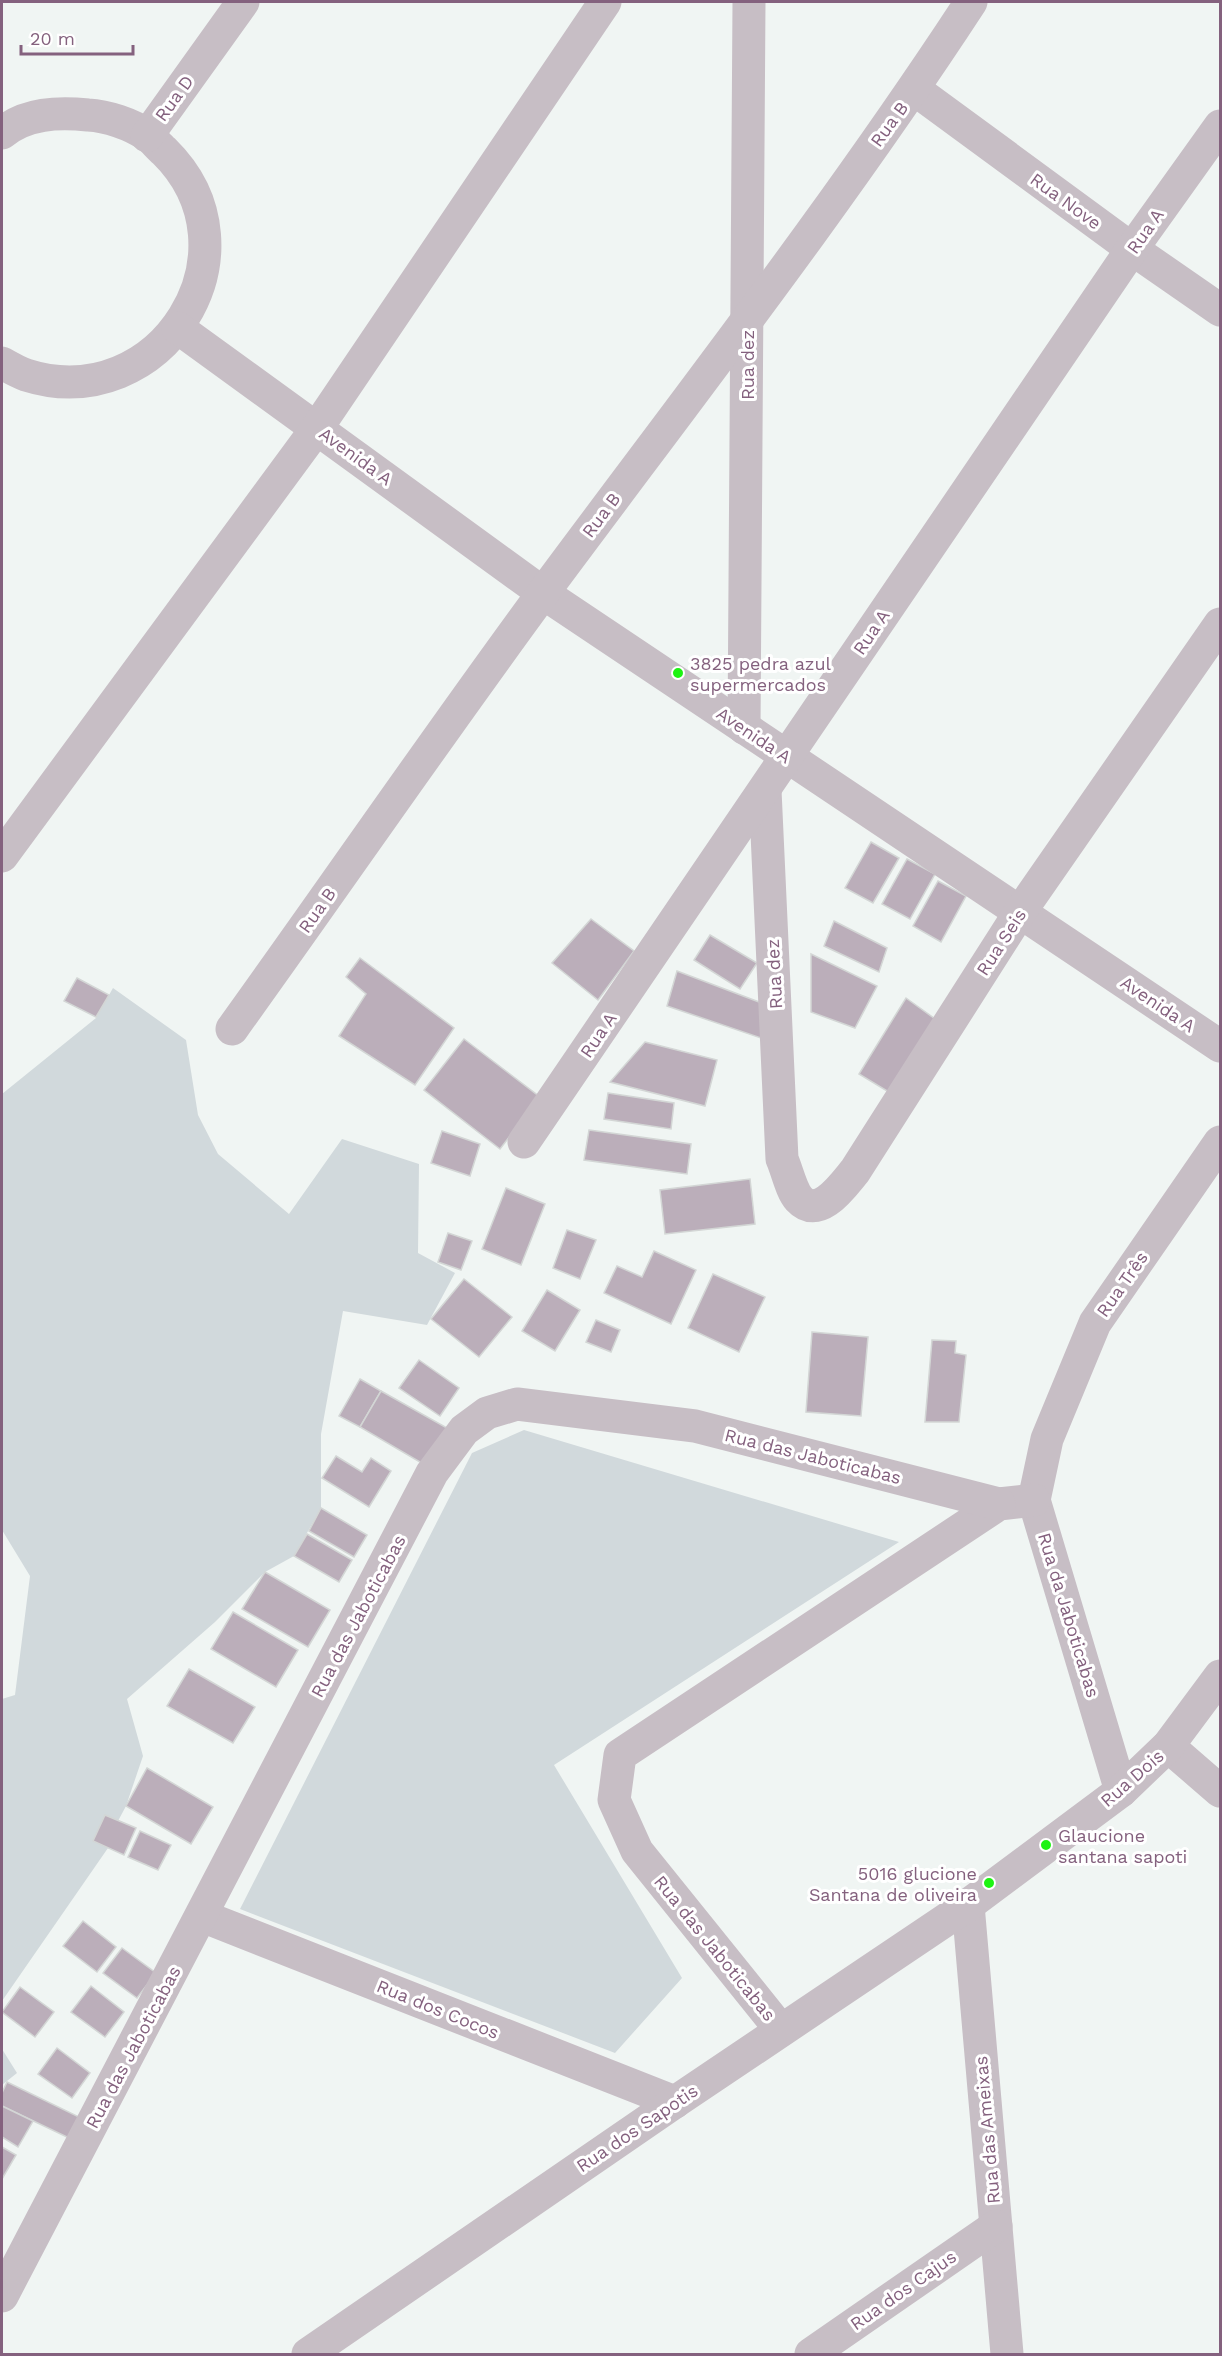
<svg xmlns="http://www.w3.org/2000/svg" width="1222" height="2356" viewBox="0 0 1222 2356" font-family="'Work Sans',sans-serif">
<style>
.green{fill:#d1d9dc}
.building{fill:#bbaeba;stroke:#d3d6d5;stroke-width:1.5}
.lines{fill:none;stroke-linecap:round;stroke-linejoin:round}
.minor{stroke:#c7bec5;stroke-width:33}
.poi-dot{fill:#1df312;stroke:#fff;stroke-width:2}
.labels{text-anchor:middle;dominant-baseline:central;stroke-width:6;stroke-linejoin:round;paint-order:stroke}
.street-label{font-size:18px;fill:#84617e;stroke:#fff}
.poi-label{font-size:18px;fill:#84617e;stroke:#fff;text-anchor:start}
</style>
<rect width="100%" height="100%" fill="#f0f5f3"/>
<!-- green -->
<g class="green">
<path d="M113 988 186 1040 198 1115 218 1154 289 1214 342 1139 419 1164 418 1253 455 1273 427 1325 343 1311 321 1434V1508L294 1556 265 1572 215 1622 127 1699 143 1756 126 1806 118 1821 105 1815 94 1840 108 1848 2 2001V1699L15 1695 30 1576 2 1530V1094L96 1018Z"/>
<path d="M524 1430 899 1542 554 1765 682 1978 615 2053 240 1909 472 1453Z"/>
<path d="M2 2049 17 2073 2 2085Z"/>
</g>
<!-- building -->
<g class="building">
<path d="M871 842 899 858 873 903 845 888Z"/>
<path d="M907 859 935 874 910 919 882 904Z"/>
<path d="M938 881 966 896 941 942 913 926Z"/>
<path d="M591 919 634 951 598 1000 552 963Z"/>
<path d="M834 921 887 948 879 972 824 946Z"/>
<path d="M710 935 757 963 740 989 694 960Z"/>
<path d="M811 954 877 986 855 1028 811 1012Z"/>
<path d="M360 958 454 1028 415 1085 339 1036 366 994 346 977Z"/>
<path d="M677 971 767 1005 764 1039 667 1006Z"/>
<path d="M77 978 109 995 96 1017 64 1001Z"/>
<path d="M906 998 938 1021 892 1094 859 1074Z"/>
<path d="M464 1039 540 1097 500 1149 424 1090Z"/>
<path d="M645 1042 717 1060 705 1106 610 1082Z"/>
<path d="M608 1093 674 1103 671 1129 604 1119Z"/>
<path d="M589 1130 691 1144 687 1174 584 1160Z"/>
<path d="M442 1131 480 1144 470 1176 431 1163Z"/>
<path d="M750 1179 755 1224 665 1234 660 1190Z"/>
<path d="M506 1188 545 1204 521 1265 482 1249Z"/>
<path d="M567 1230 596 1240 580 1279 553 1268Z"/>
<path d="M448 1233 472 1241 461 1270 438 1262Z"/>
<path d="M654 1251 696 1270 671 1324 604 1293 617 1266 642 1277Z"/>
<path d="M713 1274 765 1297 739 1352 688 1328Z"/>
<path d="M464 1279 512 1317 479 1357 431 1319Z"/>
<path d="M547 1290 580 1310 555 1351 522 1331Z"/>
<path d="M596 1320 620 1330 611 1352 586 1342Z"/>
<path d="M812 1332 868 1337 861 1416 806 1412Z"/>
<path d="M932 1340 956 1341 955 1353 966 1355 959 1422H925Z"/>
<path d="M419 1360 459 1388 440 1416 399 1388Z"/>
<path d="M360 1379 381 1391 360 1427 339 1416Z"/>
<path d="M381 1391 447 1428 425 1465 360 1427Z"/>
<path d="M336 1456 362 1472 371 1458 391 1471 369 1507 322 1478Z"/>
<path d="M321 1508 367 1535 354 1557 309 1531Z"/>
<path d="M307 1534 352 1560 339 1582 294 1556Z"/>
<path d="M265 1572 330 1610 308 1647 242 1609Z"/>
<path d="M233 1612 298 1650 276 1687 211 1649Z"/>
<path d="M189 1669 255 1707 233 1743 167 1706Z"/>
<path d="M147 1768 213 1807 191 1844 126 1806Z"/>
<path d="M105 1815 136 1828 124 1855 93 1841Z"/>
<path d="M140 1831 171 1845 158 1870 128 1857Z"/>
<path d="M83 1921 116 1947 97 1972 63 1946Z"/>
<path d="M122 1948 156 1973 137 1998 103 1973Z"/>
<path d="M91 1986 124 2012 105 2037 71 2012Z"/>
<path d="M20 1987 54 2012 35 2037 2 2012Z"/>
<path d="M57 2048 90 2073 72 2098 38 2074Z"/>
<path d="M7 2082 79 2117 69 2138 2 2106V2093Z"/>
<path d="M2 2106 33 2121 18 2147 2 2137Z"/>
<path d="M2 2147 16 2155 2 2179Z"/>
</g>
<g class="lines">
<!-- minor -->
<g class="minor">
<path d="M914 89 1132 249 1220 310"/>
<path d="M2 133C26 113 58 112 88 115 107 116 131 124 147 135 153 139 158 146 164 151 266 251 161 418 26 375 18 372 9 367 2 363"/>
<path d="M147 136 243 2"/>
<path d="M178 328 543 593 1220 1046"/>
<path d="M744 728 749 2"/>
<path d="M765 790 782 1159C787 1170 791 1190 799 1199 819 1221 844 1184 855 1171L1020 912 1220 624"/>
<path d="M2 856 317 428 605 2"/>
<path d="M232 1029C337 883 439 734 546 589 690 395 839 204 971 2"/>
<path d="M524 1142 1132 249 1220 126"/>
<path d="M1168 1746 1220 1791"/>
<path d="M1121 1791 1034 1500 1047 1439 1095 1323 1220 1142"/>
<path d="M968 1905 1007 2354"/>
<path d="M202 1916 675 2102"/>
<path d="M781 2030 637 1851 614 1800 620 1755 999 1504 1034 1500"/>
<path d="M2 2296 432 1473 464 1430 487 1413 517 1404 695 1426 999 1504"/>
<path d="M308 2354 675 2102 968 1905 1121 1791 1168 1746 1220 1676"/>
<path d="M811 2354 996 2226"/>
</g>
</g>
<!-- markers -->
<g class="poi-dot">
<circle cx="678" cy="673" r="6"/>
<circle cx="1046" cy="1845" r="6"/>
<circle cx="989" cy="1883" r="6"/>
</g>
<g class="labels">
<!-- street labels -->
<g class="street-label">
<text transform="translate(174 98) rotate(-54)">Rua D</text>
<text transform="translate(889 124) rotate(-54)">Rua B</text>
<text transform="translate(1066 201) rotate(36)">Rua Nove</text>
<text transform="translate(1145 231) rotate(-55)">Rua A</text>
<text transform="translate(747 365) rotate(-90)">Rua dez</text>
<text transform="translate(356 456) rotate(36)">Avenida A</text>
<text transform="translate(601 515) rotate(-53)">Rua B</text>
<text transform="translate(871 632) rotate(-56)">Rua A</text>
<text transform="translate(754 735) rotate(34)">Avenida A</text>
<text transform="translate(317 910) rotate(-55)">Rua B</text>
<text transform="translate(1001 942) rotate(-57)">Rua Seis</text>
<text transform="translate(774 974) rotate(-93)">Rua dez</text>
<text transform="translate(1158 1004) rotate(34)">Avenida A</text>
<text transform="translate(598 1035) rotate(-56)">Rua A</text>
<text transform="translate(1122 1284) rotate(-55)">Rua Três</text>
<text transform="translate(813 1456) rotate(14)">Rua das Jaboticabas</text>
<text transform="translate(1069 1615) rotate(73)">Rua da Jaboticabas</text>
<text transform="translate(358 1616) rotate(-62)">Rua das Jaboticabas</text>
<text transform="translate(1132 1778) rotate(-41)">Rua Dois</text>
<text transform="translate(715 1948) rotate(51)">Rua das Jaboticabas</text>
<text transform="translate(438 2009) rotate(22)">Rua dos Cocos</text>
<text transform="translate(133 2047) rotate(-62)">Rua das Jaboticabas</text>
<text transform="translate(637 2128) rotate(-34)">Rua dos Sapotis</text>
<text transform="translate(987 2130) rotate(-95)">Rua das Ameixas</text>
<text transform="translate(903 2290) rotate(-35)">Rua dos Cajus</text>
</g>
<!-- poi labels -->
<g class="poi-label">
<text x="690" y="663">3825 pedra azul<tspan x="690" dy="21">supermercados</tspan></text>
<text x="1058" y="1835">Glaucione<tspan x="1058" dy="21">santana sapoti</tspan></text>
<text x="977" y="1873" text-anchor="end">5016 glucione<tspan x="977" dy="21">Santana de oliveira</tspan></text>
</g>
</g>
<!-- border -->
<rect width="1222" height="2356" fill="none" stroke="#84617e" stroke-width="6"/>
<!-- scale -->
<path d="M21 45v9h112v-9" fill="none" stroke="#84617e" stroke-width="3"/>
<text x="30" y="45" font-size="18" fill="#84617e" stroke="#ffffff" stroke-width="4.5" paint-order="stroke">20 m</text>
</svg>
